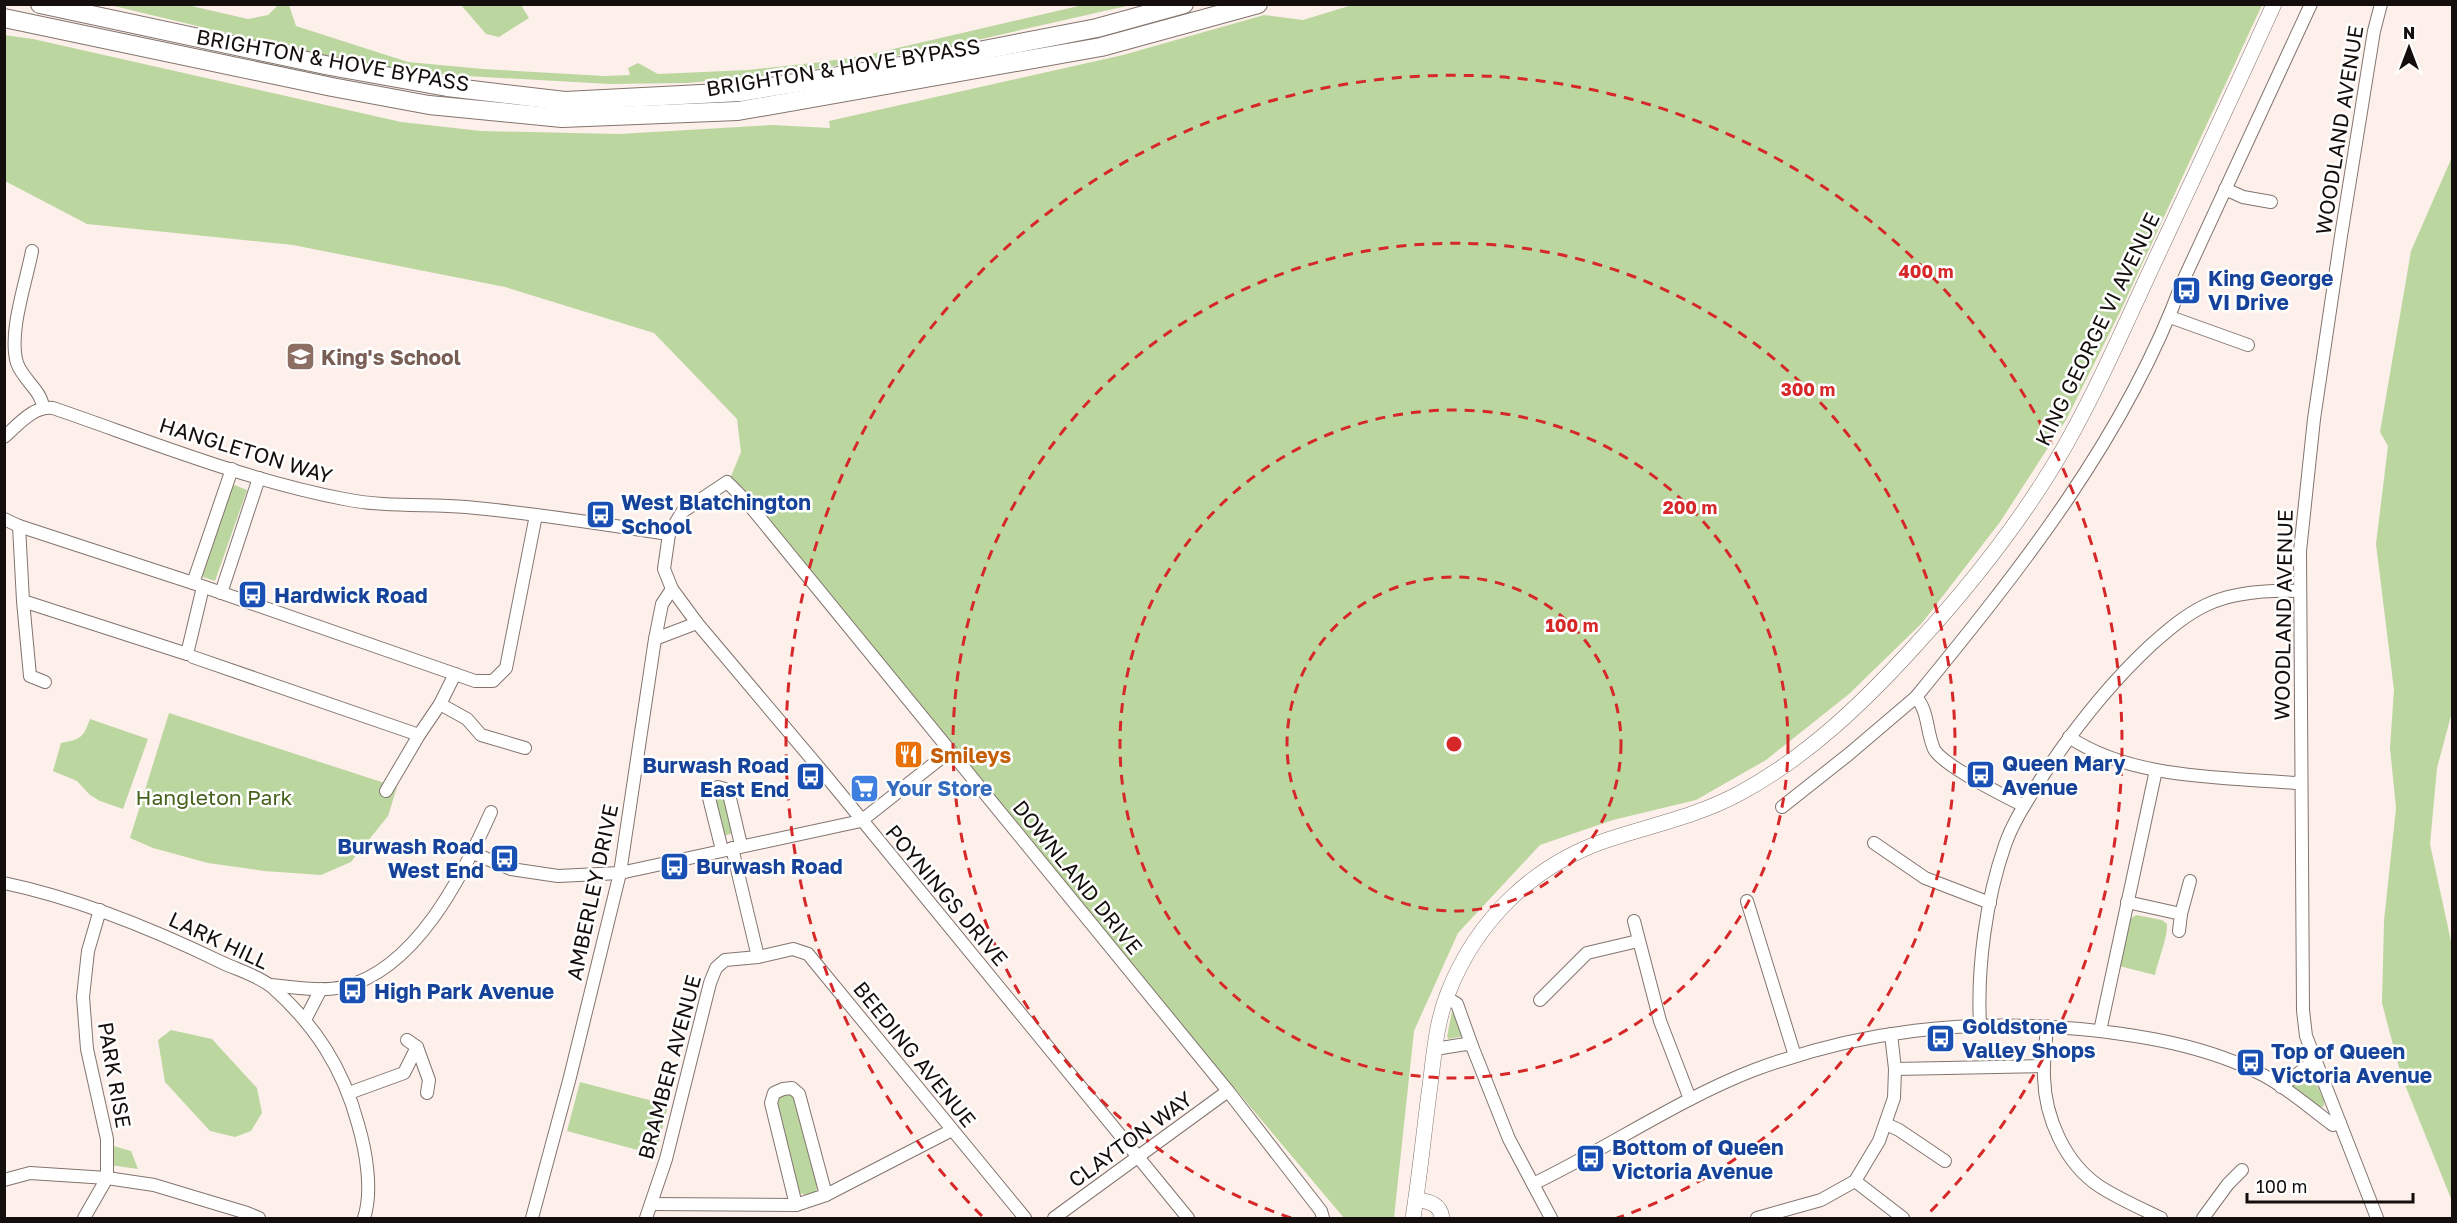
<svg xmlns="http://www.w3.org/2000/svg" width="2457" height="1223" viewBox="0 0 2457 1223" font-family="'Golos Text',sans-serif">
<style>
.green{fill:#bcd6a0}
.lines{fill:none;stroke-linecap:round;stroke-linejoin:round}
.minor-casing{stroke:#82746d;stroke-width:14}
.major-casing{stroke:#82746d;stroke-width:16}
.highway-casing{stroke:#82746d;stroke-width:20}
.minor{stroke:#fff;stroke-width:12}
.major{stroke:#fff;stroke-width:15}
.highway{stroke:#fff;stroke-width:18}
.ring{fill:none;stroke:#d62828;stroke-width:3;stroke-dasharray:10 8}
.labels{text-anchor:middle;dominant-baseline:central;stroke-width:5;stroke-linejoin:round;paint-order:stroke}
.street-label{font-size:21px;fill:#140f0c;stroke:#fff}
.transit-label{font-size:21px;font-weight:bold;fill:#164399;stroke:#fff;text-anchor:start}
.education-label{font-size:21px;font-weight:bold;fill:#785e54;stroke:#fff;text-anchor:start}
.food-label{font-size:21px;font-weight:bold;fill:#c56008;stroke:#fff;text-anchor:start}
.shop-label{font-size:21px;font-weight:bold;fill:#366cbe;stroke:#fff;text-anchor:start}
.park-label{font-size:21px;fill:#45611c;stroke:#fff}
.centre{fill:#d62828;stroke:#fff;stroke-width:3}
.ring-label{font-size:18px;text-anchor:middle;font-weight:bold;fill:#d62828;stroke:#fff;stroke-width:5;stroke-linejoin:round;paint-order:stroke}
</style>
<rect width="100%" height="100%" fill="#fdf0eb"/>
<!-- green -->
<g class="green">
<path d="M110 5H187L248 19 268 15 278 5H289L296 26 408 62 483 69 604 76 630 75 628 68 638 63 658 74 747 70 822 62 867 55 1083 5H1131L937 49 785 74 687 83 610 84 413 73 305 52Z"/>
<path d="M461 5H521L529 18 499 37 486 34Z"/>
<path d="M1352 5H2262L2120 312 2066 420 2000 522 1922 623 1849 694 1766 760 1696 800 1613 820 1540 845 1458 933 1414 1031 1394 1218H1344L727 486 741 452 737 419 654 333 505 287 293 245 87 224 5 181 4 35 33 39 401 122 481 131 619 134 772 125 830 128 829 121 1123 55 1264 15 1303 20Z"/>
<path d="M2452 157V712L2437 768 2430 844 2452 946V1201L2401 1075 2382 1003 2384 921 2396 808 2390 748 2394 690 2376 544 2388 446 2380 432 2411 251Z"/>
<path d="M232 484 247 490 215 581 200 576Z"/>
<path d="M169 713 397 787 388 816 351 862 321 875 264 871 208 863 153 848 130 838Z"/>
<path d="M90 719 148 739 123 809 100 801 90 795 77 781 53 771 61 743C80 739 83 739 90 719Z"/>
<path d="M719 792 725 795 733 833 724 836 715 797Z"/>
<path d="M2136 915 2162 920 2167 924C2168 936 2158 961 2155 975L2119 966 2130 919Z"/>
<path d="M1452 1011H1455L1463 1036 1449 1039 1447 1037Z"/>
<path d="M171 1030 212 1039 257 1088 262 1113 251 1131 235 1137 210 1131 165 1082 158 1040Z"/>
<path d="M2307 1074 2313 1075 2324 1101V1106L2320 1108 2294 1088 2293 1084Z"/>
<path d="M580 1082 668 1105 656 1155 567 1131Z"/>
<path d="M790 1092 795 1099 818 1187 812 1197 800 1193 775 1103 777 1095Z"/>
<path d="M110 1145 131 1151 138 1169 110 1165Z"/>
</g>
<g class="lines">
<defs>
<g id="minor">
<path d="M2225 189 2243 197 2271 202"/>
<path d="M32 251C26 283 8 333 17 363 23 380 41 390 43 407"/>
<path d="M2170 317 2248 345"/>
<path d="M4 437C19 424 33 406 53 408 149 441 245 480 344 499 383 507 426 504 466 507 534 513 601 524 669 534"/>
<path d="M4 519 19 526 193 583 475 681H493L506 668 536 515"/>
<path d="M19 526 23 601 187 654 203 587"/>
<path d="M193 583 232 469"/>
<path d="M221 593 259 478"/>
<path d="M23 601 30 676 45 682"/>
<path d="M655 639 697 623"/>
<path d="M193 657 419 735 440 704 455 674"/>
<path d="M440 704 467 719 481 735 525 748"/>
<path d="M2069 737C2131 779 2222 777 2295 783L2301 781"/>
<path d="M386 791 419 735"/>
<path d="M2024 806C2005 796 1943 766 1934 749 1926 731 1929 712 1916 697 2020 570 2125 438 2182 283L2311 4"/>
<path d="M1782 807 1849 754 1916 697"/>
<path d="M1874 843 1925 878 1990 903"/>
<path d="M732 848 758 957"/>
<path d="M722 850 709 798 711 792 718 787 725 789 729 794 741 845"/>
<path d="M473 853 511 869 558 876 620 873 861 821 950 751"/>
<path d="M4 883C80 899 153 929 223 963 238 970 259 976 272 987 315 1025 343 1068 358 1124 366 1151 373 1191 364 1218"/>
<path d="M1747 901 1795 1056"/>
<path d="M2127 902 2181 914 2190 881"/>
<path d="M1634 921 1660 1021 1690 1099"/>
<path d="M2179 931 2181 914"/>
<path d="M270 985C293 987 320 992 343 987 416 970 463 875 491 812"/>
<path d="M1446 997 1457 1004 1472 1046"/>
<path d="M1540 1000 1587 953 1638 941"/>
<path d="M305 1020 321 989"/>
<path d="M1980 1024C1977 968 1986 899 2005 845 2014 819 2030 797 2044 774 2076 726 2109 684 2151 645 2168 630 2185 615 2206 605 2233 592 2269 590 2299 591"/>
<path d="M2047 1026C2046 1043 2043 1060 2044 1077 2045 1118 2065 1163 2099 1186 2119 1199 2140 1208 2161 1218"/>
<path d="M2100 1031 2156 770"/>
<path d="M417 1047 429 1080 427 1093"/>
<path d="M1435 1049 1466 1044 1472 1046 1509 1139 1551 1218"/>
<path d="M1895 1069 2044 1066"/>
<path d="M2281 1087 2314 1061"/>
<path d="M349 1093 404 1073 417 1047 407 1040"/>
<path d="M1886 1124 1899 1130 1945 1161"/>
<path d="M4 1180 30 1173 107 1178 154 1185 247 1213 259 1218"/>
<path d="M1855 1181 1903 1218"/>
<path d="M1533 1184C1608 1148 1677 1100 1754 1070 1862 1030 1966 1019 2080 1029 2142 1035 2207 1046 2263 1075 2288 1088 2311 1109 2333 1125L2340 1123"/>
<path d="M651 1204 796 1205 826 1195 952 1130"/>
<path d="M796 1205 771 1103 774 1093 783 1089 792 1088 799 1094 826 1195"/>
<path d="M84 1218 107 1178V1139L87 1049 83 997 88 951 100 910"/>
<path d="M532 1218 570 1077 620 873 655 639 662 604 672 589"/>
<path d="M646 1218 666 1159 710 983 716 968 725 960 758 957 793 949 808 954 1025 1218"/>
<path d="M1054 1218 1228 1091"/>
<path d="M1188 1218 826 776 697 623 672 589 664 569 669 534 682 512 727 482 746 501 1228 1091 1321 1211 1323 1218"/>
<path d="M1757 1218 1821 1200 1855 1181 1879 1141 1894 1098 1895 1069 1891 1034"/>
<path d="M2203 1218 2228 1184 2242 1170"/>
<path d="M2377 1218 2306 1036 2303 1010 2300 551 2314 419 2341 236 2374 31 2381 4"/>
</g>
<g id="major">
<path d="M1416 1199C1429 1202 1440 1203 1442 1218"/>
<path d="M1413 1218C1420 1174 1424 1130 1430 1086 1434 1055 1436 1023 1448 993 1476 921 1533 865 1607 840 1652 825 1698 816 1740 793 1807 757 1864 702 1914 647 1971 585 2024 518 2065 446 2100 384 2128 318 2158 254 2197 171 2236 88 2274 4"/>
</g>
<g id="highway">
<path d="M40 4 330 66 447 87 565 101 740 92 901 66 1097 28 1184 4"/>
<path d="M4 18 332 87 429 105 562 118 738 111 1101 47 1258 4"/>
</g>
</defs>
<!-- minor casing -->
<use href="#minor" class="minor-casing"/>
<!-- major casing -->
<use href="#major" class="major-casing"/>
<!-- highway casing -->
<use href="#highway" class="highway-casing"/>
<!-- minor -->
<use href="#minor" class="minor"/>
<!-- major -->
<use href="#major" class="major"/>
<!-- highway -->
<use href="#highway" class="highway"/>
</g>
<!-- distance rings -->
<g class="ring">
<circle cx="1454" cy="744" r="167"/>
<circle cx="1454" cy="744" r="334"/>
<path d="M1291 1218A501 501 0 1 1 1617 1218"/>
<path d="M982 1216A668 668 0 1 1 1926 1216"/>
</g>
<!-- icons -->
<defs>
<symbol id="bus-square" viewBox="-11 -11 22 22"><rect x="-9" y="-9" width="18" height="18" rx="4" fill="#1a4fb4" stroke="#fff"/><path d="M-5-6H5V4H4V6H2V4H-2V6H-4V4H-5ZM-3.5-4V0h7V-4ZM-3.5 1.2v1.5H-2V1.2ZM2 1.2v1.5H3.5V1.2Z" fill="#fff"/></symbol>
<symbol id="school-square" viewBox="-11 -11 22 22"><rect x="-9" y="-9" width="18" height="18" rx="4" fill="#8d6e63" stroke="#fff"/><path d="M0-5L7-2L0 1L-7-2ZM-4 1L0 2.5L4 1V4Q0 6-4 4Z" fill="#fff"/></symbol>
<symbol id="restaurant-square" viewBox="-11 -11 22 22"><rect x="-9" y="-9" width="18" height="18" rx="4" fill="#e8710a" stroke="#fff"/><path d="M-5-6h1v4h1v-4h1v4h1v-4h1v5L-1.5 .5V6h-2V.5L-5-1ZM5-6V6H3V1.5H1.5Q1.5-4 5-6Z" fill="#fff"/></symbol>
<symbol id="supermarket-square" viewBox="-11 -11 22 22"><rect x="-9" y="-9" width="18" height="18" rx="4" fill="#3f7fe0" stroke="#fff"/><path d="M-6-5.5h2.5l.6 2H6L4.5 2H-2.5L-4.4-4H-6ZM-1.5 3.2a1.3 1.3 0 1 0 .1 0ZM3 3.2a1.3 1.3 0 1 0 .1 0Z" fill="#fff"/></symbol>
</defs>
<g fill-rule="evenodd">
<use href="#bus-square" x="2170" y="274" width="33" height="33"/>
<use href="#school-square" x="284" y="340" width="33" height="33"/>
<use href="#bus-square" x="584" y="498" width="33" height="33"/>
<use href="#bus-square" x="236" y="578" width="33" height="33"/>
<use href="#restaurant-square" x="892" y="738" width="33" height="33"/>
<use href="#bus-square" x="1964" y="758" width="33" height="33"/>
<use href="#bus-square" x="794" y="760" width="33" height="33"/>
<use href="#supermarket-square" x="848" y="772" width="33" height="33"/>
<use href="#bus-square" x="488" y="842" width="33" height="33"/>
<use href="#bus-square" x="658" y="850" width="33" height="33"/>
<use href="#bus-square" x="336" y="974" width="33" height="33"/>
<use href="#bus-square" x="1924" y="1022" width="33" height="33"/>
<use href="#bus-square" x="2234" y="1046" width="33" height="33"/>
<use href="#bus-square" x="1574" y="1142" width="33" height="33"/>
</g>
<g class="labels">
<!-- street labels -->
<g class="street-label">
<text transform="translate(333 60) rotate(10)">BRIGHTON &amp; HOVE BYPASS</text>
<text transform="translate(843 67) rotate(-9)">BRIGHTON &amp; HOVE BYPASS</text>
<text transform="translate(2339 130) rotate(-81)">WOODLAND AVENUE</text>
<text transform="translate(2097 329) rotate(-64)">KING GEORGE VI AVENUE</text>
<text transform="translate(246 450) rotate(17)">HANGLETON WAY</text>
<text transform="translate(2283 615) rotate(-89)">WOODLAND AVENUE</text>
<text transform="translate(1078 877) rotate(51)">DOWNLAND DRIVE</text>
<text transform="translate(592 892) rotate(-78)">AMBERLEY DRIVE</text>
<text transform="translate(947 895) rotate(50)">POYNINGS DRIVE</text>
<text transform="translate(219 940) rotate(25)">LARK HILL</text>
<text transform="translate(915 1054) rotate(51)">BEEDING AVENUE</text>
<text transform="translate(669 1067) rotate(-75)">BRAMBER AVENUE</text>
<text transform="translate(115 1075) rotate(80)">PARK RISE</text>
<text transform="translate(1130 1139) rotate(-36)">CLAYTON WAY</text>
</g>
<!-- transit labels -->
<g class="transit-label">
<text x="2208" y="278">King George<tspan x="2208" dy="24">VI Drive</tspan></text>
<text x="621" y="502">West Blatchington<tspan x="621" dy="24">School</tspan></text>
<text x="274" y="595">Hardwick Road</text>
<text x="2002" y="763">Queen Mary<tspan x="2002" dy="24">Avenue</tspan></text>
<text x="789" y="765" text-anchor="end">Burwash Road<tspan x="789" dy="24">East End</tspan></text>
<text x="484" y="846" text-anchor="end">Burwash Road<tspan x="484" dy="24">West End</tspan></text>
<text x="696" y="866">Burwash Road</text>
<text x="374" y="991">High Park Avenue</text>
<text x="1962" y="1026">Goldstone<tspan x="1962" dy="24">Valley Shops</tspan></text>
<text x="2271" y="1051">Top of Queen<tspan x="2271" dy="24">Victoria Avenue</tspan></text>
<text x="1612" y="1147">Bottom of Queen<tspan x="1612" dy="24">Victoria Avenue</tspan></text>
</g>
<!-- education labels -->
<g class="education-label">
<text x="321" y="357">King's School</text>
</g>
<!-- food labels -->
<g class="food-label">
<text x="930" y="755">Smileys</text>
</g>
<!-- shop labels -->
<g class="shop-label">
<text x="886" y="788">Your Store</text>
</g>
<!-- park labels -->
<g class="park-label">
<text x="214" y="797">Hangleton Park</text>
</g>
</g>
<circle cx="1454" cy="744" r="9" class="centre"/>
<g class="ring-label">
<text x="1926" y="278">400 m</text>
<text x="1808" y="396">300 m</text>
<text x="1690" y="514">200 m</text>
<text x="1572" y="632">100 m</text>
</g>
<!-- border -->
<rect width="2457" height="1223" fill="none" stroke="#140f0c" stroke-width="12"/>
<!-- north arrow -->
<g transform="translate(2409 48)" stroke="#ffffff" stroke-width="4.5" paint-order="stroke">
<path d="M0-4.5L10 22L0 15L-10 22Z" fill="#140f0c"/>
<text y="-9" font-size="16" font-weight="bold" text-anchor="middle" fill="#140f0c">N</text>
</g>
<!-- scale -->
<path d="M2247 1193v9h166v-9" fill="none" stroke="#140f0c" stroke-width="3"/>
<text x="2256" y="1193" font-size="18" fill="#140f0c" stroke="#ffffff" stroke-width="4.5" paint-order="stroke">100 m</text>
</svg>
